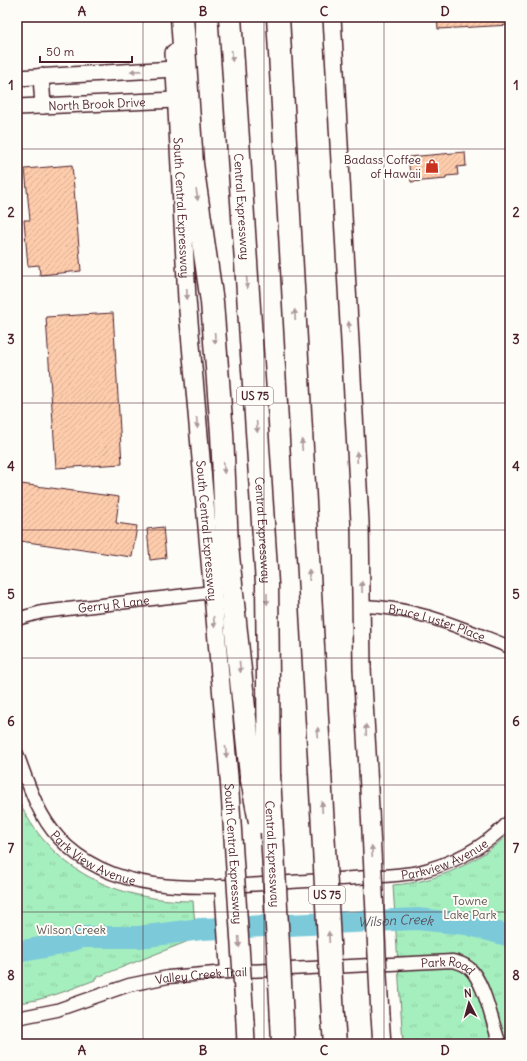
<svg xmlns="http://www.w3.org/2000/svg" width="527" height="1061" viewBox="0 0 527 1061" font-family="Delius,sans-serif">
<style>
.park{fill:url(#park-tufts);stroke:#788774}
.lines{fill:none;stroke-linecap:round;stroke-linejoin:round}
.river{stroke:#7ccad9;stroke-width:22}
.building{fill:url(#building-hatch);stroke:#4a1f2b}
.minor-casing{stroke:#4a1f2b;stroke-width:15}
.tertiary-casing{stroke:#4a1f2b;stroke-width:18}
.secondary-casing{stroke:#4a1f2b;stroke-width:20}
.motorway-casing{stroke:#4a1f2b;stroke-width:25}
.minor{stroke:#fdfcf7;stroke-width:12}
.tertiary{stroke:#fdfcf7;stroke-width:15}
.secondary{stroke:#fdfcf7;stroke-width:17}
.motorway{stroke:#fdfcf7;stroke-width:22}
.secondary-bridge-casing{stroke:#4a1f2b;stroke-width:20;stroke-linecap:butt}
.motorway-bridge-casing{stroke:#4a1f2b;stroke-width:25;stroke-linecap:butt}
.secondary-bridge{stroke:#fdfcf7;stroke-width:17}
.motorway-bridge{stroke:#fdfcf7;stroke-width:22}
.oneway{fill:#ac999b}
.grid{fill:none;stroke:#4a1f2b;stroke-width:1;stroke-opacity:0.55}
.labels{text-anchor:middle;dominant-baseline:central;stroke-width:4;stroke-linejoin:round;paint-order:stroke}
.shield{fill:#fdfcf7;stroke:#806168;stroke-width:1}
.shield-label{font-size:11px;font-weight:bold;fill:#4a1f2b}
.street-label{font-size:12px;fill:#4a1f2b;stroke:#fdfcf7}
.poi-label{font-size:12px;fill:#4a1f2b;stroke:#fdfcf7;text-anchor:end}
.park-label{font-size:12px;fill:#615350;stroke:#fdfcf7}
.water-label{font-size:13px;font-style:italic;fill:#59525f;stroke:#fdfcf7}
.neatline{fill:none;stroke:#4a1f2b;stroke-width:1.5}
.grid-label{font-size:13px;text-anchor:middle;font-weight:bold;fill:#4a1f2b}
</style>
<defs>
<pattern id="park-tufts" width="24" height="20" patternUnits="userSpaceOnUse"><rect width="24" height="20" fill="#a5efbe"/><path d="M3 7l-1-3M5 7V3M7 7l1-3M15 17l-1-3M17 17v-4M19 17l1-3" fill="none" stroke="#90cca3"/></pattern>
<pattern id="building-hatch" width="6" height="6" patternUnits="userSpaceOnUse"><rect width="6" height="6" fill="#fdccac"/><path d="M-1 1l2-2M0 6l6-6M5 7l2-2" fill="none" stroke="#daaf94"/></pattern>
</defs>
<rect width="100%" height="100%" fill="#fdfcf7"/>
<filter id="ink" filterUnits="userSpaceOnUse"><feTurbulence type="fractalNoise" baseFrequency=".025" numOctaves="2"/><feDisplacementMap in="SourceGraphic" scale="8" xChannelSelector="R" yChannelSelector="G"/><feConvolveMatrix kernelMatrix="1 2 1 2 8 2 1 2 1" color-interpolation-filters="sRGB"/></filter>
<g filter="url(#ink)">
<!-- park -->
<g class="park">
<path d="M17 797C49 870 116 901 193 901L196 938 95 978V980C71 989 43 1001 17 1003Z"/>
<path d="M510 833V1044H403L393 885C438 882 477 863 510 833Z"/>
</g>
<g class="lines">
<!-- river -->
<path class="river" id="s1" d="M17 952 56 945 82 937H139L201 929 417 919 466 924 510 936"/>
</g>
<!-- building -->
<g class="building">
<path d="M437 17H510V25L438 29Z"/>
<path d="M465 152 466 166 457 167 458 175 446 176V179L411 182 408 157Z"/>
<path d="M72 165 81 271 40 275 39 265 28 266 24 220H30L25 169Z"/>
<path d="M113 313 122 464 56 468 46 317Z"/>
<path d="M21 484 119 497 116 523 137 526 132 557 20 541 21 534 17 533V514Z"/>
<path d="M163 527 166 558 150 560 147 529Z"/>
</g>
<g class="lines">
<defs>
<g id="minor">
<path id="s2" d="M362 606C416 607 461 628 510 647"/>
<path id="s3" d="M17 619 42 612 212 592"/>
<path id="s4" d="M17 754C28 783 37 814 58 837 116 901 213 887 290 882 331 879 373 878 414 873 450 865 484 848 510 821"/>
<path d="M221 886 227 972"/>
<path id="s5" d="M17 1018 57 1010 129 985 168 977 227 972 452 961C458 962 464 964 469 968 485 982 492 1024 500 1044"/>
</g>
<g id="tertiary">
<path d="M41 76 43 106"/>
<path d="M17 78 175 69"/>
<path id="s6" d="M17 107 176 100"/>
</g>
<g id="secondary">
<path d="M332 17 360 522 362 668 368 769"/>
<path id="s7" d="M174 53 187 299 229 777"/>
<path d="M380 1016 382 1044"/>
<path d="M245 1021 246 1044"/>
</g>
<g id="motorway">
<path d="M182 17 192 164 212 302 222 433 227 546 251 775"/>
<path id="s8" d="M230 17 267 584 269 775"/>
<path d="M278 17 320 772"/>
<path d="M333 1018 335 1044"/>
<path d="M282 1020 283 1044"/>
</g>
</defs>
<!-- minor casing -->
<use href="#minor" class="minor-casing"/>
<!-- tertiary casing -->
<use href="#tertiary" class="tertiary-casing"/>
<!-- secondary casing -->
<use href="#secondary" class="secondary-casing"/>
<!-- motorway casing -->
<use href="#motorway" class="motorway-casing"/>
<!-- minor -->
<use href="#minor" class="minor"/>
<!-- tertiary -->
<use href="#tertiary" class="tertiary"/>
<!-- secondary -->
<use href="#secondary" class="secondary"/>
<!-- motorway -->
<use href="#motorway" class="motorway"/>
<defs>
<g id="secondary-bridge">
<path d="M368 769 380 1016"/>
<path id="s9" d="M229 777 245 1021"/>
</g>
<g id="motorway-bridge">
<path d="M320 772 333 1018"/>
<path d="M251 775 260 822"/>
<path id="s10" d="M269 775 282 1020"/>
</g>
</defs>
<!-- secondary-bridge casing -->
<use href="#secondary-bridge" class="secondary-bridge-casing"/>
<!-- motorway-bridge casing -->
<use href="#motorway-bridge" class="motorway-bridge-casing"/>
<!-- secondary-bridge -->
<use href="#secondary-bridge" class="secondary-bridge"/>
<!-- motorway-bridge -->
<use href="#motorway-bridge" class="motorway-bridge"/>
</g>
<!-- one-way arrows -->
<defs><path id="oneway-solid" d="M-6-.8H1V-3.2L6.5 0L1 3.2V.8H-6Z"/></defs>
<g class="oneway">
<use href="#oneway-solid" transform="translate(232 56) rotate(86)"/>
<use href="#oneway-solid" transform="translate(136 71) rotate(177)"/>
<use href="#oneway-solid" transform="translate(197 195) rotate(82)"/>
<use href="#oneway-solid" transform="translate(247 283) rotate(86)"/>
<use href="#oneway-solid" transform="translate(187 294) rotate(87)"/>
<use href="#oneway-solid" transform="translate(295 315) rotate(-93)"/>
<use href="#oneway-solid" transform="translate(349 327) rotate(-93)"/>
<use href="#oneway-solid" transform="translate(215 338) rotate(86)"/>
<use href="#oneway-solid" transform="translate(197 423) rotate(85)"/>
<use href="#oneway-solid" transform="translate(257 427) rotate(86)"/>
<use href="#oneway-solid" transform="translate(302 445) rotate(-93)"/>
<use href="#oneway-solid" transform="translate(357 457) rotate(-93)"/>
<use href="#oneway-solid" transform="translate(224 468) rotate(88)"/>
<use href="#oneway-solid" transform="translate(309 575) rotate(-93)"/>
<use href="#oneway-solid" transform="translate(362 587) rotate(-92)"/>
<use href="#oneway-solid" transform="translate(267 599) rotate(89)"/>
<use href="#oneway-solid" transform="translate(214 622) rotate(85)"/>
<use href="#oneway-solid" transform="translate(240 667) rotate(84)"/>
<use href="#oneway-solid" transform="translate(366 730) rotate(-93)"/>
<use href="#oneway-solid" transform="translate(318 733) rotate(-93)"/>
<use href="#oneway-solid" transform="translate(226 752) rotate(85)"/>
<use href="#oneway-solid" transform="translate(322 807) rotate(-93)"/>
<use href="#oneway-solid" transform="translate(372 851) rotate(-93)"/>
<use href="#oneway-solid" transform="translate(329 937) rotate(-93)"/>
<use href="#oneway-solid" transform="translate(239 942) rotate(86)"/>
</g>
</g>
<!-- grid -->
<path class="grid" d="M143 17V1044M264 17V1044M384 17V1044M17 149H510M17 276H510M17 403H510M17 530H510M17 658H510M17 785H510M17 912H510"/>
<!-- icons -->
<defs>
<symbol id="shop-bare" viewBox="-9 -9 18 18"><path d="M-5-2.5h2.3a2.7 3.5 0 0 1 5.4 0H5L5.5 6h-11ZM-1.5-2.5h3a1.5 2.3 0 0 0-3 0Z" fill="#c8321e" stroke="#fdfcf7" stroke-width="2.5" paint-order="stroke"/></symbol>
</defs>
<g fill-rule="evenodd">
<use href="#shop-bare" x="422" y="156" width="20" height="20"/>
</g>
<g class="labels">
<!-- shield labels -->
<g class="shield">
<rect x="237" y="387" width="36" height="18" rx="3"/>
<rect x="309" y="886" width="36" height="18" rx="3"/>
</g>
<g class="shield-label">
<text x="255" y="396">US 75</text>
<text x="327" y="895">US 75</text>
</g>
<!-- street labels -->
<g class="street-label">
<text stroke="none"><textPath href="#s6" startOffset="80">North Brook Drive</textPath></text>
<text stroke="none"><textPath href="#s8" startOffset="190">Central Expressway</textPath></text>
<text stroke="none"><textPath href="#s7" startOffset="155">South Central Expressway</textPath></text>
<text stroke="none"><textPath href="#s8" startOffset="514">Central Expressway</textPath></text>
<text stroke="none"><textPath href="#s7" startOffset="479">South Central Expressway</textPath></text>
<text stroke="none"><textPath href="#s3" startOffset="98">Gerry R Lane</textPath></text>
<text stroke="none"><textPath href="#s2" startOffset="77">Bruce Luster Place</textPath></text>
<text stroke="none"><textPath href="#s4" startOffset="135">Park View Avenue</textPath></text>
<text stroke="none"><textPath href="#s9" startOffset="77">South Central Expressway</textPath></text>
<text stroke="none"><textPath href="#s10" startOffset="79">Central Expressway</textPath></text>
<text stroke="none"><textPath href="#s4" startOffset="496">Parkview Avenue</textPath></text>
<text stroke="none"><textPath href="#s5" startOffset="438">Park Road</textPath></text>
<text stroke="none"><textPath href="#s5" startOffset="190">Valley Creek Trail</textPath></text>
</g>
<!-- poi labels -->
<g class="poi-label">
<text x="421" y="159">Badass Coffee<tspan x="421" dy="14">of Hawaii</tspan></text>
</g>
<!-- park labels -->
<g class="park-label">
<text x="470" y="900">Towne<tspan x="470" dy="14">Lake Park</tspan></text>
<text x="71" y="929">Wilson Creek</text>
</g>
<!-- water labels -->
<g class="water-label">
<text stroke="none"><textPath href="#s1" startOffset="381">Wilson Creek</textPath></text>
</g>
</g>
<!-- margin -->
<rect width="527" height="1061" fill="none" stroke="#fdfcf7" stroke-width="44"/>
<!-- north arrow -->
<g transform="translate(469 1003) rotate(354)" stroke="#fdfcf7" stroke-width="3" paint-order="stroke">
<path d="M0-3L7 15L0 10L-7 15Z" fill="#4a1f2b"/>
<text y="-6" font-size="11" font-weight="bold" text-anchor="middle" fill="#4a1f2b">N</text>
</g>
<!-- scale -->
<path d="M40 56v6h92v-6" fill="none" stroke="#4a1f2b" stroke-width="2"/>
<text x="46" y="56" font-size="12" fill="#4a1f2b" stroke="#fdfcf7" stroke-width="3" paint-order="stroke">50 m</text>
<rect x="22" y="22" width="483" height="1017" class="neatline"/>
<g class="grid-label">
<text x="82" y="16">A</text>
<text x="203" y="16">B</text>
<text x="324" y="16">C</text>
<text x="445" y="16">D</text>
<text x="11" y="90">1</text>
<text x="516" y="90">1</text>
<text x="11" y="217">2</text>
<text x="516" y="217">2</text>
<text x="11" y="344">3</text>
<text x="516" y="344">3</text>
<text x="11" y="471">4</text>
<text x="516" y="471">4</text>
<text x="11" y="599">5</text>
<text x="516" y="599">5</text>
<text x="11" y="726">6</text>
<text x="516" y="726">6</text>
<text x="11" y="853">7</text>
<text x="516" y="853">7</text>
<text x="11" y="980">8</text>
<text x="516" y="980">8</text>
<text x="82" y="1055">A</text>
<text x="203" y="1055">B</text>
<text x="324" y="1055">C</text>
<text x="445" y="1055">D</text>
</g>
</svg>
